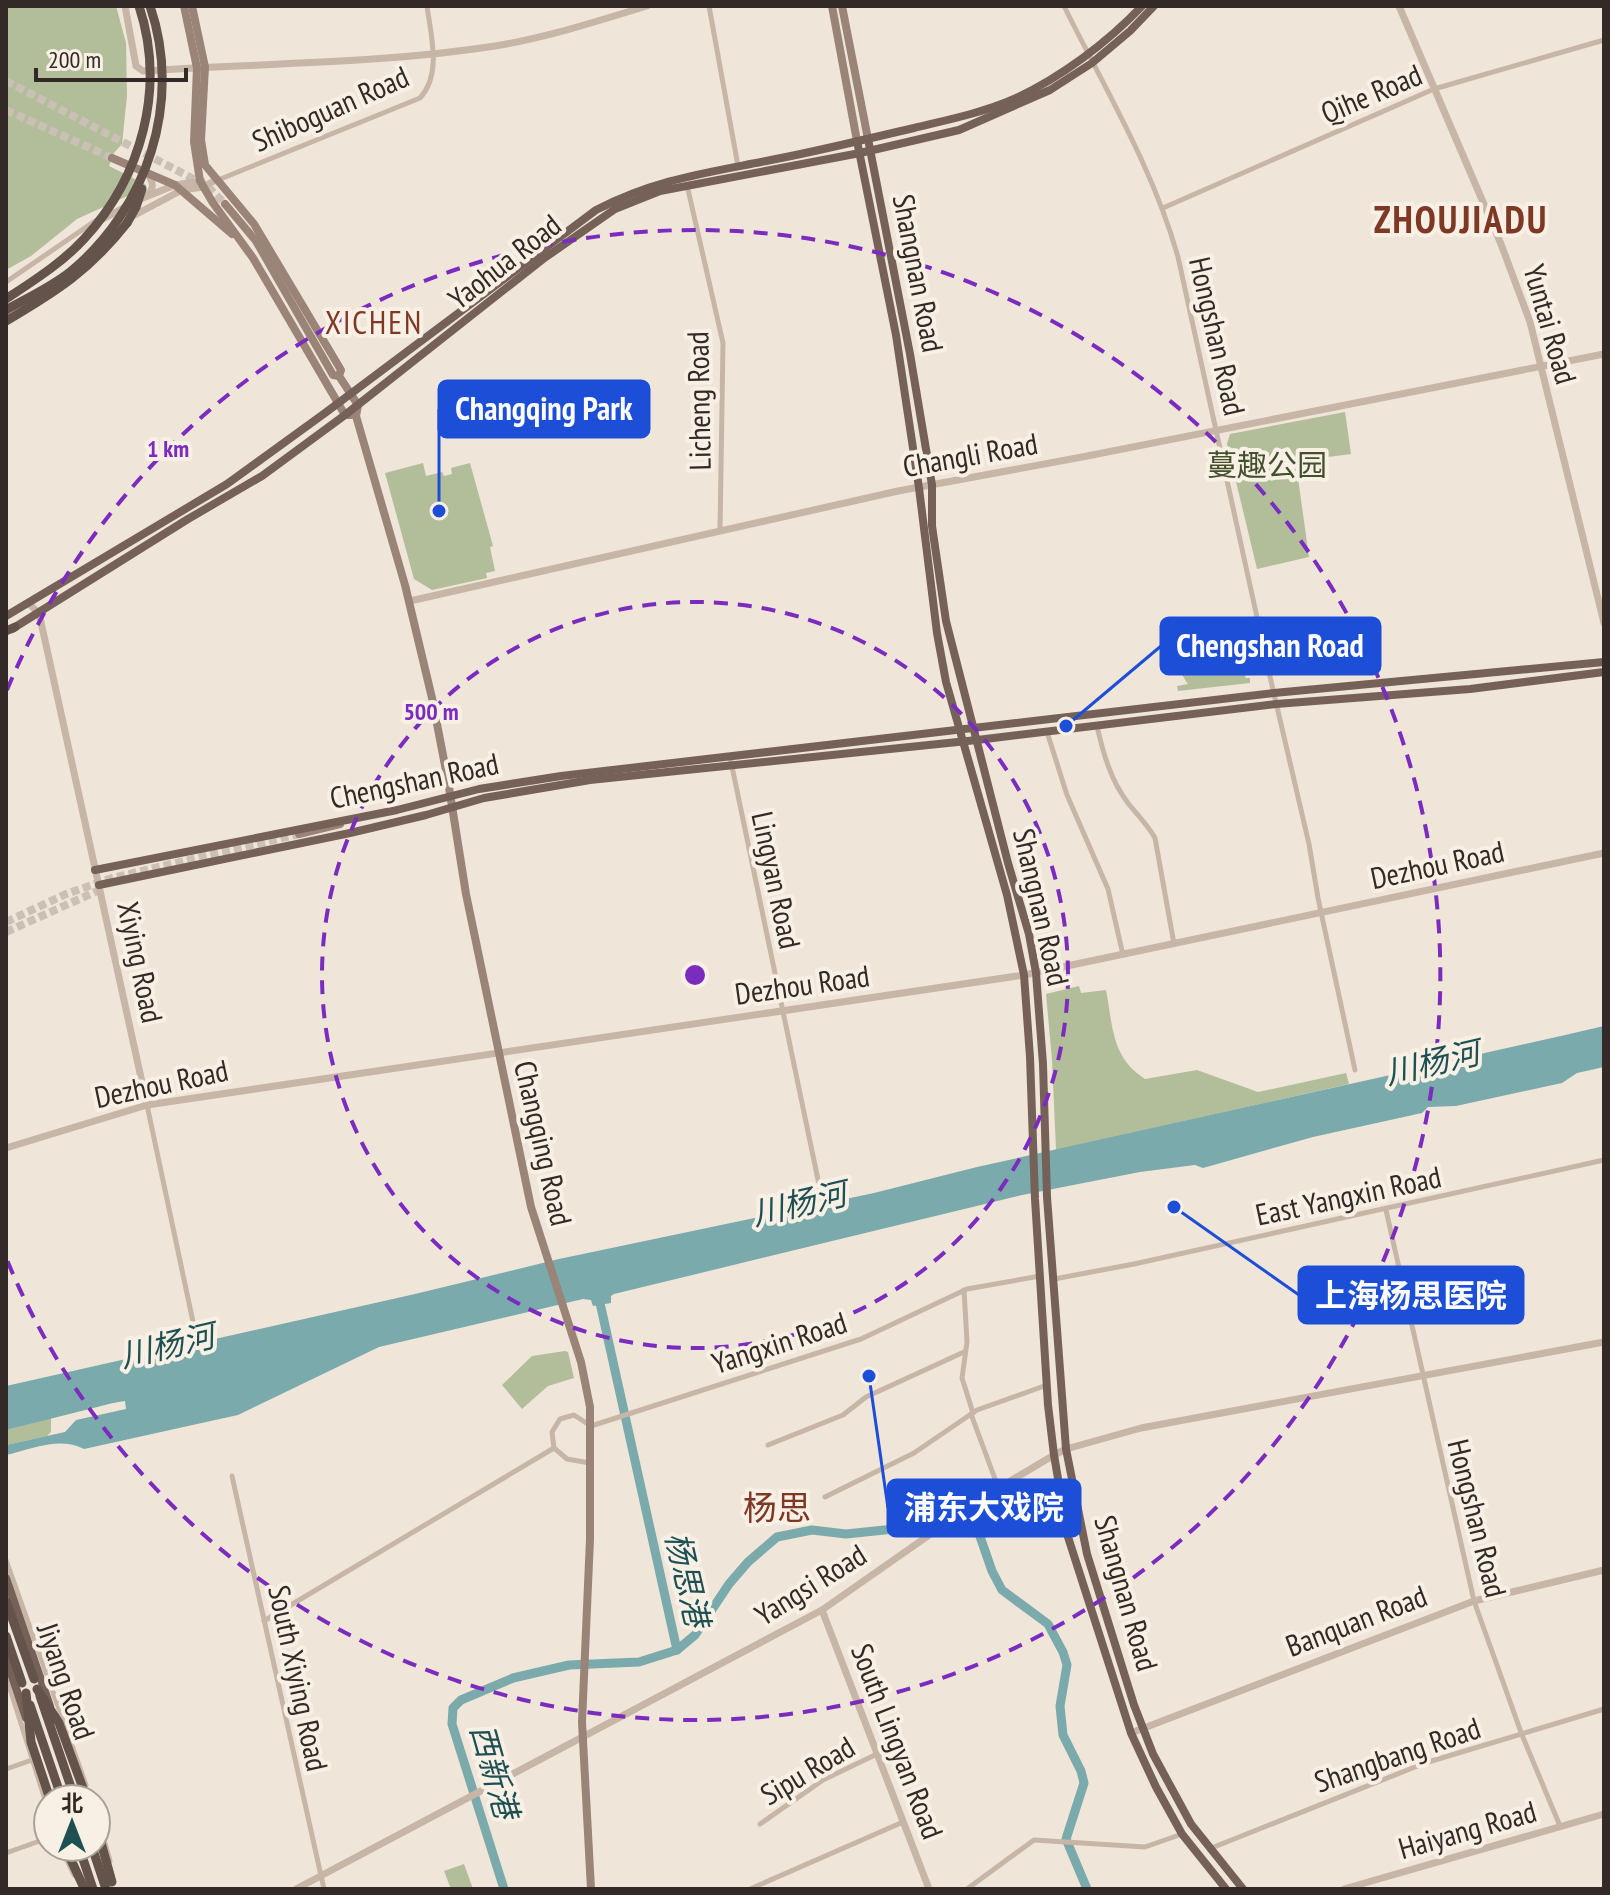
<svg xmlns="http://www.w3.org/2000/svg" width="1610" height="1895" viewBox="0 0 1610 1895" font-family="'PT Sans Narrow','Noto Sans SC',sans-serif">
<style>
.green{fill:#b2be9a}
.water{fill:#7aaaab}
.lines{fill:none;stroke-linecap:round;stroke-linejoin:round}
.river{stroke:#7aaaab;stroke-width:9}
.secondary-tunnel{stroke:#cac0b5;stroke-width:8;stroke-dasharray:8 4;stroke-linecap:butt}
.minor{stroke:#c7b5a6;stroke-width:5}
.tertiary{stroke:#c7b5a6;stroke-width:7}
.secondary{stroke:#9a8478;stroke-width:8}
.primary{stroke:#756158;stroke-width:8}
.trunk{stroke:#64534b;stroke-width:9}
.trunk-bridge{stroke:#64534b;stroke-width:9}
.ring{fill:none;stroke:#7b2cbf;stroke-width:4;stroke-dasharray:14 10}
.labels{text-anchor:middle;dominant-baseline:central;stroke-width:8;stroke-linejoin:round;paint-order:stroke}
.street-label{font-size:30px;fill:#332a27;stroke:#f8efe5}
.park-label{font-size:30px;fill:#43502c;stroke:#f8efe5}
.neighbourhood-label{font-size:32px;letter-spacing:2px;fill:#7e3824;stroke:#f8efe5}
.water-label{font-size:32px;font-style:italic;fill:#1e5053;stroke:#f8efe5}
.quarter-label{font-size:34px;fill:#7e3824;stroke:#f8efe5}
.district-label{font-size:38px;font-weight:bold;letter-spacing:2px;fill:#7e3824;stroke:#f8efe5}
.centre{fill:#7b2cbf;stroke:#f8efe5;stroke-width:4}
.ring-label{font-size:24px;text-anchor:middle;font-weight:bold;fill:#7b2cbf;stroke:#f8efe5;stroke-width:8;stroke-linejoin:round;paint-order:stroke}
.leader{fill:none;stroke:#1d4ed8;stroke-width:3}
.callout-dot{fill:#1d4ed8;stroke:#f8efe5;stroke-width:3}
.callout{fill:#1d4ed8;stroke:#1d4ed8;stroke-width:3}
.callout-label{font-size:32px;text-anchor:middle;font-weight:bold;fill:#fff}
</style>
<rect width="100%" height="100%" fill="#f0e5d9"/>
<!-- green -->
<g class="green">
<path d="M6 6H116L126 43 127 96 122 144 114 153 109 166 145 184 147 187 77 219 31 256 6 270Z"/>
<path d="M1345 412 1351 454 1313 459 1298 478 1309 557 1257 569 1227 444 1230 434Z"/>
<path d="M423 463 426 476 442 472 444 476 452 474 451 468 470 463 493 546 490 547 495 571 486 573 487 578 432 590 414 579 385 473Z"/>
<path d="M1230 644C1248 648 1251 661 1245 678H1250V683L1178 691 1177 686 1188 684C1179 672 1177 661 1189 650Z"/>
<path d="M1079 986 1081 993 1106 990C1113 1026 1111 1057 1145 1079L1197 1070 1258 1092 1346 1073 1349 1084 1056 1150 1052 1060 1046 994Z"/>
<path d="M565 1351 568 1352 574 1378 548 1386 522 1409 502 1385 532 1356Z"/>
<path d="M51 1418V1432L47 1436 6 1445V1430Z"/>
<path d="M464 1864 473 1889H451L444 1871Z"/>
</g>
<!-- water -->
<path class="water" d="M1604 1026V1067L1577 1073 1562 1083 1456 1106 1428 1107 1422 1113 1313 1137 1203 1168 1195 1165 1140 1172 1022 1195 614 1294 611 1296V1303L593 1306 591 1300 583 1299 379 1347 238 1415 84 1449C60 1436 32 1449 6 1455V1445L65 1432 76 1420 126 1409 125 1401 113 1403 6 1430V1386L415 1294 559 1259 874 1193 977 1167 1395 1074C1413 1065 1430 1066 1450 1061 1501 1049 1553 1038 1604 1026Z"/>
<g class="lines">
<!-- river -->
<g class="river">
<path d="M598 1294 677 1650"/>
<path d="M504 1889 452 1724 453 1708 461 1700 513 1678 569 1665 639 1662 677 1650 695 1635 729 1584 748 1562 777 1537 812 1530 846 1534 894 1529 944 1502 952 1503 975 1522 992 1571 1002 1590 1048 1624 1063 1652 1067 1665 1060 1706 1063 1735 1081 1771 1084 1783 1066 1839 1087 1889"/>
</g>
<!-- secondary-tunnel -->
<g class="secondary-tunnel">
<path d="M6 81 207 186 225 204"/>
<path d="M6 110 112 158"/>
<path d="M6 922 66 894 112 878 299 834"/>
<path d="M6 932 104 888"/>
</g>
<!-- minor -->
<g class="minor">
<path d="M709 6 738 166"/>
<path d="M1064 6C1105 89 1153 168 1178 257L1271 681 1309 844 1318 898 1355 1070"/>
<path d="M218 180 420 98C442 74 431 36 427 6"/>
<path d="M687 185 723 343 720 531"/>
<path d="M1163 208 1434 89 1604 40"/>
<path d="M6 282 95 221"/>
<path d="M1097 726C1103 753 1111 781 1128 803 1138 816 1147 824 1155 838L1174 944"/>
<path d="M1047 732 1067 795 1108 889 1123 955"/>
<path d="M730 757 822 1199"/>
<path d="M147 1105 196 1336"/>
<path d="M1386 1210 1474 1601 1522 1735 1560 1826"/>
<path d="M1054 1279 1134 1264 1604 1160"/>
<path d="M964 1290 967 1342 962 1378 973 1413"/>
<path d="M971 1414 998 1487"/>
<path d="M768 1445 843 1415 866 1397 964 1352"/>
<path d="M590 1463 567 1459 554 1448 552 1432 560 1419 574 1415 591 1426 861 1339 967 1289 1040 1276"/>
<path d="M232 1476 324 1889"/>
<path d="M825 1497 914 1453 977 1410 1047 1385"/>
<path d="M6 1560 86 1785"/>
<path d="M264 1621 554 1448"/>
<path d="M6 1676 48 1809"/>
<path d="M6 1769 32 1760"/>
<path d="M96 1812 110 1861"/>
<path d="M760 1824 823 1780 877 1754"/>
<path d="M61 1848 74 1875"/>
<path d="M1209 1849 1425 1763 1604 1709"/>
<path d="M6 1853 48 1838"/>
<path d="M750 1889 903 1822"/>
<path d="M967 1889 1034 1840 1145 1847 1182 1834"/>
</g>
<!-- tertiary -->
<g class="tertiary">
<path d="M125 6 136 66 143 71C260 63 379 64 495 46 546 38 597 21 647 6"/>
<path d="M1399 6 1501 244 1530 322 1604 623"/>
<path d="M147 196C155 187 153 183 148 174"/>
<path d="M138 200 175 185 202 181"/>
<path d="M131 217 182 190 203 187 216 180"/>
<path d="M103 219 127 206"/>
<path d="M410 601 898 491 1082 457 1604 354"/>
<path d="M28 603 39 613 147 1105"/>
<path d="M6 1148 147 1105 1024 975 1604 853"/>
<path d="M822 1610 929 1889"/>
<path d="M1131 1733 1474 1601 1604 1570"/>
<path d="M296 1889 822 1610 985 1496 1054 1455 1066 1449 1141 1428 1604 1342"/>
<path d="M1344 1889 1604 1814"/>
</g>
<!-- secondary -->
<g class="secondary">
<path d="M184 6 197 68 194 142 200 181 213 203 253 258 345 415H351"/>
<path d="M192 6 205 67 201 140 205 165 254 224 341 370 339 376 358 405 356 416 405 585 432 698 448 781 466 894 531 1207 581 1362 590 1407V1539L582 1722 591 1889"/>
<path d="M832 6 857 141"/>
<path d="M842 6 868 139"/>
<path d="M112 158 175 185 232 234"/>
<path d="M225 204 256 241 333 375 339 376"/>
<path d="M299 834 340 824"/>
</g>
<!-- primary -->
<g class="primary">
<path d="M868 139 910 354 932 485V526L946 621 1008 863 1029 934 1036 973 1043 1064 1047 1197 1066 1449 1087 1554 1134 1705 1153 1754 1191 1824 1243 1889"/>
<path d="M857 141 896 335 919 488 937 633 946 682 1007 895 1024 975 1030 1057 1035 1199 1048 1405 1054 1455 1068 1537 1131 1733 1156 1787 1182 1834 1226 1889"/>
<path d="M6 616 227 484 325 413 596 210C656 179 706 173 771 160 819 151 866 139 914 128 947 120 982 113 1014 99 1060 78 1107 43 1142 6"/>
<path d="M12 629 188 519 262 476 345 415 543 259 615 209 660 191 860 153 959 130 1050 90 1092 63 1130 31 1154 6"/>
<path d="M95 870 397 810 479 789 561 776 1274 693 1604 662"/>
<path d="M99 885 350 833 426 815 484 798 590 780 977 740 1276 704 1470 689 1604 672"/>
<path d="M6 1578 50 1706"/>
<path d="M6 1658 26 1718"/>
</g>
<!-- trunk -->
<g class="trunk">
<path d="M6 321C57 291 90 270 127 223"/>
<path d="M6 631 15 627"/>
<path d="M40 1696 75 1799"/>
<path d="M30 1705 62 1799"/>
<path d="M96 1825 112 1882"/>
<path d="M65 1847 84 1888"/>
<path d="M79 1847 93 1889"/>
<path d="M92 1847 106 1889"/>
</g>
<!-- trunk-bridge -->
<g class="trunk-bridge">
<path d="M127 223 136 207 142 189"/>
<path d="M6 299C33 281 62 263 84 239 142 176 166 88 139 6"/>
<path d="M6 310C27 298 51 287 70 272 147 209 183 102 150 6"/>
<path d="M6 1601 34 1679"/>
<path d="M6 1636 22 1683"/>
<path d="M37 1689 59 1723 87 1799"/>
<path d="M26 1693 31 1742 50 1799"/>
</g>
</g>
<!-- distance rings -->
<g class="ring">
<circle cx="695" cy="975" r="373"/>
<path d="M7 690A745 745 0 1 1 7 1260"/>
</g>
<g class="labels">
<!-- street labels -->
<g class="street-label">
<text transform="translate(1371 93) rotate(-23)">Qihe Road</text>
<text transform="translate(330 108) rotate(-24)">Shiboguan Road</text>
<text transform="translate(504 261) rotate(-38)">Yaohua Road</text>
<text transform="translate(919 273) rotate(79)">Shangnan Road</text>
<text transform="translate(1551 324) rotate(74)">Yuntai Road</text>
<text transform="translate(1218 336) rotate(77)">Hongshan Road</text>
<text transform="translate(698 401) rotate(-91)">Licheng Road</text>
<text transform="translate(970 454) rotate(-10)">Changli Road</text>
<text transform="translate(414 780) rotate(-12)">Chengshan Road</text>
<text transform="translate(1437 864) rotate(-12)">Dezhou Road</text>
<text transform="translate(777 880) rotate(78)">Lingyan Road</text>
<text transform="translate(1042 907) rotate(77)">Shangnan Road</text>
<text transform="translate(141 962) rotate(78)">Xiying Road</text>
<text transform="translate(802 984) rotate(-8)">Dezhou Road</text>
<text transform="translate(161 1083) rotate(-12)">Dezhou Road</text>
<text transform="translate(544 1143) rotate(77)">Changqing Road</text>
<text transform="translate(1348 1195) rotate(-12)">East Yangxin Road</text>
<text transform="translate(779 1342) rotate(-18)">Yangxin Road</text>
<text transform="translate(1478 1518) rotate(76)">Hongshan Road</text>
<text transform="translate(810 1584) rotate(-32)">Yangsi Road</text>
<text transform="translate(1127 1593) rotate(74)">Shangnan Road</text>
<text transform="translate(1356 1620) rotate(-21)">Banquan Road</text>
<text transform="translate(299 1678) rotate(78)">South Xiying Road</text>
<text transform="translate(67 1681) rotate(71)">Jiyang Road</text>
<text transform="translate(898 1741) rotate(69)">South Lingyan Road</text>
<text transform="translate(1397 1754) rotate(-19)">Shangbang Road</text>
<text transform="translate(807 1770) rotate(-31)">Sipu Road</text>
<text transform="translate(1467 1829) rotate(-16)">Haiyang Road</text>
</g>
<!-- park labels -->
<g class="park-label">
<text x="1267" y="464">蔓趣公园</text>
</g>
<!-- neighbourhood labels -->
<g class="neighbourhood-label">
<text x="374" y="322">XICHEN</text>
</g>
<!-- water labels -->
<g class="water-label">
<text transform="translate(1432 1062) rotate(-13)">川杨河</text>
<text transform="translate(799 1203) rotate(-13)">川杨河</text>
<text transform="translate(167 1345) rotate(-13)">川杨河</text>
<text transform="translate(688 1579) rotate(77)">杨思港</text>
<text transform="translate(495 1771) rotate(74)">西新港</text>
</g>
<!-- quarter labels -->
<g class="quarter-label">
<text x="777" y="1507">杨思</text>
</g>
<!-- district labels -->
<g class="district-label">
<text x="1461" y="218">ZHOUJIADU</text>
</g>
</g>
<circle cx="695" cy="975" r="12" class="centre"/>
<g class="ring-label">
<text x="168" y="457">1 km</text>
<text x="431" y="720">500 m</text>
</g>
<!-- callouts -->
<path class="leader" d="M439 511L439 409M1066 726L1161 646M1174 1207L1299 1295M869 1376L888 1508"/>
<g class="callout-dot">
<circle cx="439" cy="511" r="8"/>
<circle cx="1066" cy="726" r="8"/>
<circle cx="1174" cy="1207" r="8"/>
<circle cx="869" cy="1376" r="8"/>
</g>
<g class="callout">
<rect x="439" y="381" width="210" height="56" rx="8"/>
<rect x="1161" y="618" width="219" height="56" rx="8"/>
<rect x="1299" y="1267" width="224" height="56" rx="8"/>
<rect x="888" y="1480" width="192" height="56" rx="8"/>
</g>
<g class="callout-label">
<text x="544" y="420">Changqing Park</text>
<text x="1270" y="657">Chengshan Road</text>
<text x="1411" y="1307">上海杨思医院</text>
<text x="984" y="1519">浦东大戏院</text>
</g>
<!-- border -->
<rect width="1610" height="1895" fill="none" stroke="#332a27" stroke-width="16"/>
<!-- north arrow -->
<g transform="translate(72 1823)"><circle r="38" fill="#f8efe5" stroke="#a9a099" stroke-width="2"/>
<path d="M0-6L14 30L0 20L-14 30Z" fill="#1e5053"/>
<text y="-12" font-size="22" font-weight="bold" text-anchor="middle" fill="#332a27">北</text>
</g>
<!-- scale -->
<path d="M36 68v12h150v-12" fill="none" stroke="#332a27" stroke-width="4"/>
<text x="48" y="68" font-size="24" fill="#332a27" stroke="#f8efe5" stroke-width="6" paint-order="stroke">200 m</text>
</svg>
